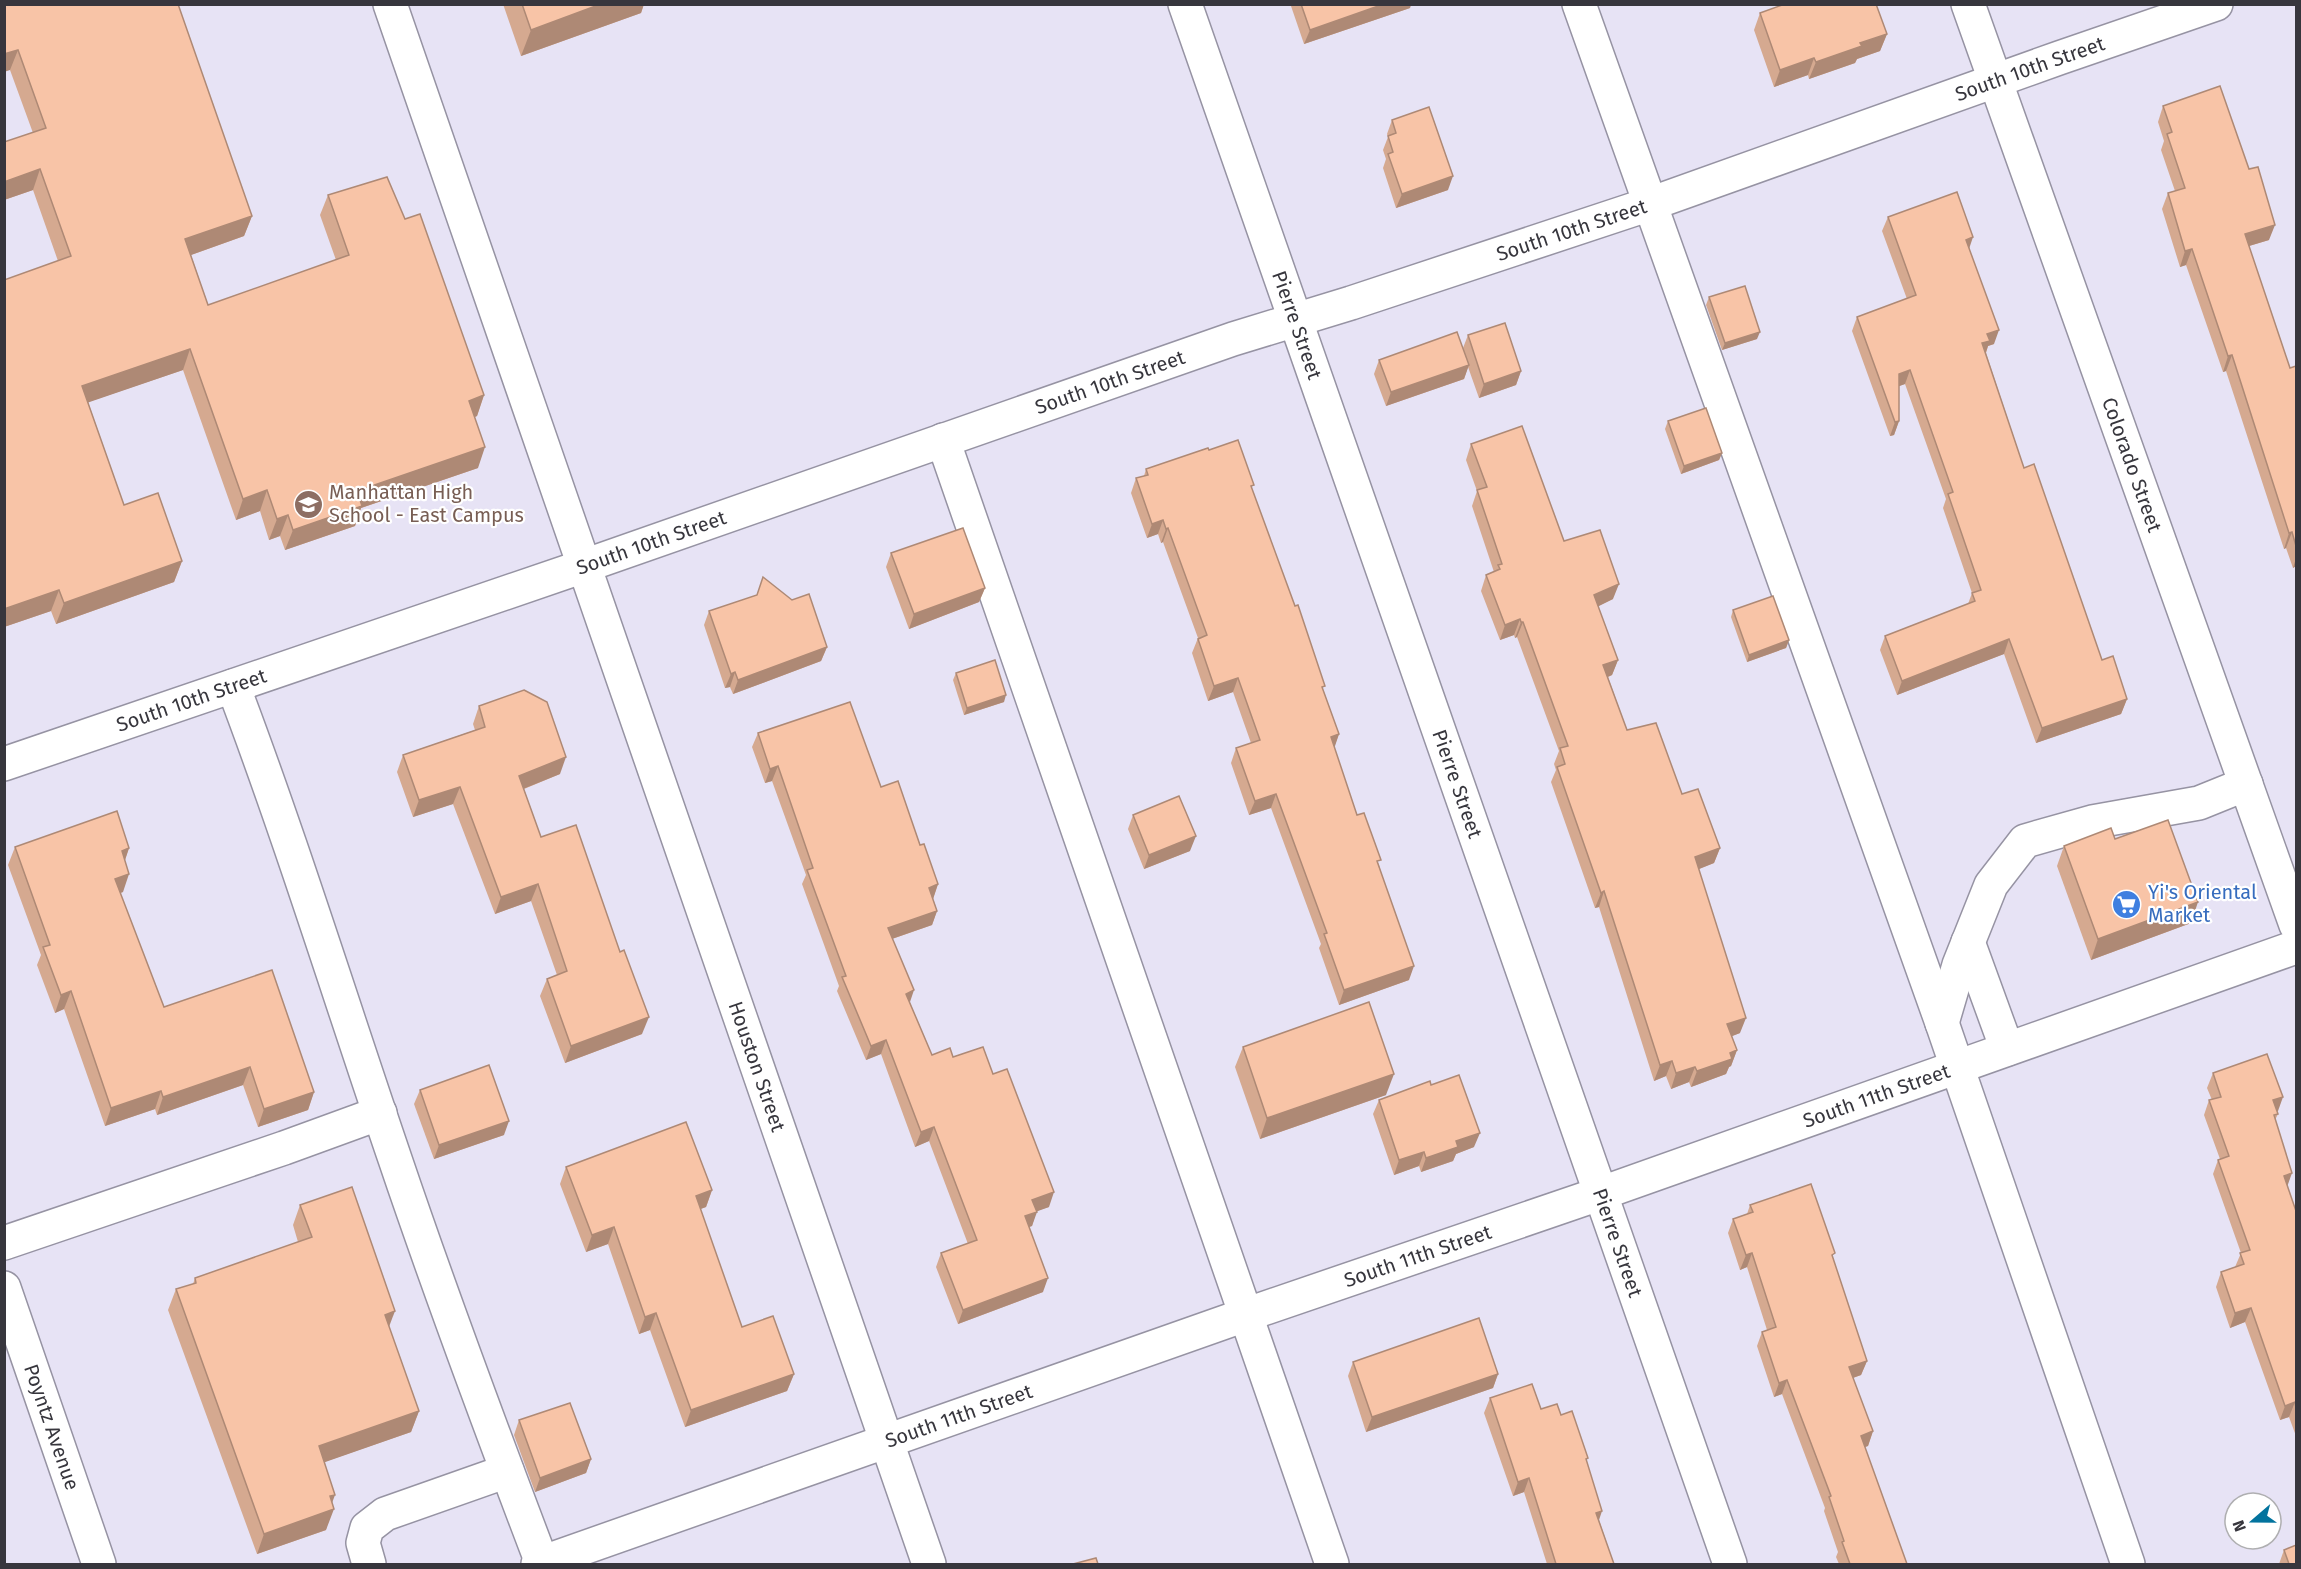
<svg xmlns="http://www.w3.org/2000/svg" width="2301" height="1569" viewBox="0 0 2301 1569" font-family="'Fira Sans',sans-serif">
<style>
.lines{fill:none;stroke-linecap:round;stroke-linejoin:round}
.minor-casing{stroke:#9693a3;stroke-width:36}
.minor{stroke:#fff;stroke-width:33}
.wall{fill:#d5a990}
.shaded-wall{fill:#ae8975}
.building{fill:#f8c4a7;stroke:#ae8975;stroke-width:1.5}
.labels{text-anchor:middle;dominant-baseline:central;stroke-width:4.5;stroke-linejoin:round;paint-order:stroke}
.street-label{font-size:20px;fill:#37363d;stroke:#fff}
.education-label{font-size:20px;fill:#785e54;stroke:#fff;text-anchor:start}
.shop-label{font-size:20px;fill:#366cbe;stroke:#fff;text-anchor:start}
</style>
<rect width="100%" height="100%" fill="#e7e3f5"/>
<g class="lines">
<defs>
<g id="minor">
<path id="s1" d="M390 4 929 1564"/>
<path id="s2" d="M1185 4 1730 1564"/>
<path d="M1579 4 1942 1023 2128 1564"/>
<path id="s3" d="M1968 4 2296 925"/>
<path d="M943 440 1332 1564"/>
<path d="M233 686C292 842 341 1001 395 1159 441 1295 491 1429 542 1563"/>
<path id="s4" d="M4 764 584 566 1233 339 1351 303 1650 204 2059 58 2216 4"/>
<path d="M1968 942 2007 1049"/>
<path d="M1942 1023 1959 965 1991 885 2025 841 2092 822 2199 803 2246 784"/>
<path d="M4 1243 284 1148 380 1113"/>
<path id="s5" d="M4 1288 99 1564"/>
<path d="M369 1564 363 1543 367 1528 385 1514 507 1471"/>
<path id="s6" d="M538 1564 1245 1315 1599 1194 2296 947"/>
</g>
</defs>
<!-- minor casing -->
<use href="#minor" class="minor-casing"/>
<!-- minor -->
<use href="#minor" class="minor"/>
</g>
<!-- wall -->
<g class="wall">
<path d="M4 4 252 216 244 236 191 255 208 305 336 260 320 215 328 195 405 219 484 395 477 416 475 417 478 468 361 508 355 526 285 550 280 536 269 540 260 511 236 520 183 370 88 402 124 505 182 561 174 582 56 624 51 611 4 627V280L58 261 33 190 4 200V142L33 133 10 70Z"/>
<path d="M503 4H644L641 13 521 56Z"/>
<path d="M1292 4H1411L1410 8 1304 44 1291 6Z"/>
<path d="M1760 13 1887 34 1880 51 1857 59 1855 63 1809 79 1808 75 1774 87 1754 30Z"/>
<path d="M2163 106 2269 240 2249 246 2290 368 2296 366V566L2293 568 2286 548 2284 549 2226 371 2223 372 2186 265 2180 267 2162 209 2168 193 2175 191 2161 150 2164 141 2158 122Z"/>
<path d="M1392 120 1448 190 1396 208 1383 168 1386 159 1383 150 1388 137 1387 134Z"/>
<path d="M1888 217 1969 248 1994 344 1988 346 1986 353 2024 468 2102 660 2127 699 2121 714 2036 743 2004 654 1897 695 1880 650 1885 636 1968 604 1972 593 1943 508 1946 499 1905 384 1899 386V421L1894 435 1890 436 1852 331 1857 317 1907 299 1882 231Z"/>
<path d="M1709 297 1757 339 1722 350 1706 305Z"/>
<path d="M1468 335 1521 371 1516 385 1479 398 1468 367 1464 379 1386 406 1374 374 1379 360 1463 348Z"/>
<path d="M1668 421 1722 453 1719 460 1681 474 1665 429Z"/>
<path d="M1471 444 1564 541 1613 599 1598 606 1618 660 1612 675 1608 677 1627 730 1682 794 1720 848 1714 863 1699 869 1740 1033 1732 1036 1737 1050 1731 1066 1729 1067 1726 1074 1691 1087 1689 1082 1671 1089 1666 1076 1654 1081 1599 907 1595 908 1551 782 1556 770 1554 764 1559 751 1517 637 1515 638 1514 635 1500 640 1481 591 1486 575 1494 572 1472 506 1477 491 1466 460Z"/>
<path d="M1209 450 1252 490 1339 734 1334 747 1357 815 1379 865 1409 980 1339 1005 1319 948 1321 944 1271 808 1249 815 1231 763 1236 748 1251 743 1233 692 1208 701 1192 653 1198 638 1163 542 1161 543 1158 534 1147 538 1131 493 1136 478 1144 476 1146 469Z"/>
<path d="M891 553 985 588 979 602 909 629 886 567Z"/>
<path d="M763 577 827 647 821 661 733 694 730 687 725 688 704 625 709 611 757 595Z"/>
<path d="M1733 610 1789 640 1786 648 1747 662 1731 617Z"/>
<path d="M956 673 1004 702 964 715 953 680Z"/>
<path d="M479 706 560 774 524 789 541 837 642 1034 565 1063 540 996 547 979 557 975 531 901 495 914 453 804 413 817 397 772 403 755 475 730 473 724Z"/>
<path d="M758 733 881 787 920 845 938 884 933 899 937 911 932 925 892 939 910 1003 932 1055 953 1057 993 1074 1049 1207 1036 1211 1032 1226 1029 1227 1043 1292 958 1324 936 1267 941 1253 968 1244 929 1141 915 1147 881 1054 866 1060 837 991 839 986 802 884 806 875 772 781 765 783 752 747Z"/>
<path d="M1133 815 1190 851 1144 869 1128 829Z"/>
<path d="M2115 839 2191 923 2091 960 2057 866 2064 846Z"/>
<path d="M15 847 129 848 125 860 123 892 120 893 164 1007 314 1092 308 1110 258 1127 243 1085 157 1115 155 1109 105 1126 64 1009 55 1013 37 965 41 955 8 865Z"/>
<path d="M1243 1047 1386 1095 1260 1139 1235 1067Z"/>
<path d="M2213 1073 2278 1111H2277L2278 1114 2275 1120 2287 1185 2296 1211V1436L2289 1417 2280 1420 2245 1322 2230 1328 2216 1287 2221 1272 2235 1267 2241 1253 2213 1174 2218 1160 2220 1159 2204 1115 2209 1100H2212L2207 1088Z"/>
<path d="M1431 1085 1474 1147 1456 1154 1453 1161 1421 1172 1419 1166 1394 1175 1373 1114 1379 1100Z"/>
<path d="M420 1090 504 1135 434 1159 414 1104Z"/>
<path d="M566 1167 712 1190 706 1207 700 1209 742 1327 794 1374 787 1391 685 1427 650 1330 639 1334 608 1244 586 1252 560 1184Z"/>
<path d="M300 1205 389 1327 419 1411 411 1432 324 1462 332 1503 326 1530 257 1554 168 1310 176 1289 193 1284 195 1278 298 1242 293 1225Z"/>
<path d="M1750 1205 1833 1258 1867 1361 1861 1375 1853 1378 1873 1431 1868 1446 1865 1447 1907 1564H1839L1836 1557 1838 1552 1824 1511 1825 1508 1782 1394 1774 1397 1757 1346 1762 1332 1767 1330 1747 1267 1740 1270 1728 1233 1733 1219 1747 1214Z"/>
<path d="M1353 1362 1498 1374 1493 1388 1366 1432 1348 1376Z"/>
<path d="M1490 1398 1541 1409 1561 1415 1587 1462 1599 1520 1614 1564H1547L1524 1492 1513 1496 1484 1413Z"/>
<path d="M519 1420 591 1459 586 1473 535 1492 514 1435Z"/>
<path d="M2284 1550 2296 1564H2279Z"/>
</g>
<!-- shaded-wall -->
<g class="shaded-wall">
<path d="M601 4H644L641 13 521 56 531 30Z"/>
<path d="M1384 4H1411L1410 8 1304 44 1310 30Z"/>
<path d="M1887 34 1880 51 1857 59 1855 63 1809 79 1816 62 1860 43Z"/>
<path d="M18 50 10 70 4 72V54Z"/>
<path d="M1814 58 1808 75 1774 87 1780 70Z"/>
<path d="M40 169 33 190 4 200V182Z"/>
<path d="M1453 176 1448 190 1396 208 1402 194Z"/>
<path d="M252 216 244 236 177 260 185 239Z"/>
<path d="M2275 225 2269 240 2239 249 2245 234Z"/>
<path d="M1973 237 1968 252 1966 240Z"/>
<path d="M2192 249 2186 265 2180 267 2185 251Z"/>
<path d="M1999 330 1994 344 1988 346 1985 355 1982 343 1987 334Z"/>
<path d="M1760 332 1757 339 1722 350 1725 343Z"/>
<path d="M190 349 183 370 75 407 82 386Z"/>
<path d="M2232 355 2226 371 2223 372 2228 356Z"/>
<path d="M1469 365 1464 379 1386 406 1391 392Z"/>
<path d="M1910 370 1905 384 1894 388 1899 374Z"/>
<path d="M1521 371 1516 385 1479 398 1484 384Z"/>
<path d="M484 395 477 416 462 422 469 401Z"/>
<path d="M1899 421 1894 435 1890 436 1895 422Z"/>
<path d="M485 447 478 468 361 508 355 526 285 550 293 530 357 491Z"/>
<path d="M1722 453 1719 460 1681 474 1684 466Z"/>
<path d="M267 490 260 511 236 520 243 499Z"/>
<path d="M288 515 280 536 269 540 277 519Z"/>
<path d="M1163 520 1158 534 1147 538 1152 524Z"/>
<path d="M1168 528 1163 542 1161 543 1166 529Z"/>
<path d="M2292 532 2286 548 2284 549 2289 533Z"/>
<path d="M2296 558V566L2293 568Z"/>
<path d="M182 561 174 582 56 624 64 603Z"/>
<path d="M1619 584 1613 599 1589 611 1594 595Z"/>
<path d="M985 588 979 602 909 629 914 614Z"/>
<path d="M59 590 51 611 4 627V609Z"/>
<path d="M1520 619 1514 635 1500 640 1505 625Z"/>
<path d="M1521 622H1523L1517 637 1515 638Z"/>
<path d="M2009 639 2004 654 1897 695 1902 681Z"/>
<path d="M1789 640 1786 648 1747 662 1749 655Z"/>
<path d="M827 647 821 661 733 694 738 680Z"/>
<path d="M1618 660 1612 675 1598 681 1603 665Z"/>
<path d="M735 672 730 687 725 688 731 674Z"/>
<path d="M1238 678 1233 692 1208 701 1214 686Z"/>
<path d="M1006 695 1004 702 964 715 967 708Z"/>
<path d="M2127 699 2121 714 2036 743 2042 728Z"/>
<path d="M1339 734 1334 749 1331 737Z"/>
<path d="M566 757 560 774 513 793 519 776Z"/>
<path d="M778 766 772 781 765 783 770 769Z"/>
<path d="M460 787 453 804 413 817 419 800Z"/>
<path d="M1276 794 1271 808 1249 815 1255 801Z"/>
<path d="M1196 836 1190 851 1144 869 1149 855Z"/>
<path d="M129 848 123 866 122 851Z"/>
<path d="M1720 848 1714 863 1689 873 1695 857Z"/>
<path d="M129 874 123 892 109 897 115 879Z"/>
<path d="M538 884 531 901 495 914 501 897Z"/>
<path d="M938 884 933 899 929 888Z"/>
<path d="M1604 891 1599 907 1595 908 1601 893Z"/>
<path d="M2198 902 2191 923 2091 960 2098 939Z"/>
<path d="M937 911 932 925 883 942 888 928Z"/>
<path d="M1414 966 1409 980 1339 1005 1344 990Z"/>
<path d="M914 990 909 1005 906 994Z"/>
<path d="M71 991 64 1009 55 1013 61 995Z"/>
<path d="M649 1017 642 1034 565 1063 571 1046Z"/>
<path d="M1746 1018 1740 1033 1722 1040 1727 1024Z"/>
<path d="M886 1040 881 1054 866 1060 871 1046Z"/>
<path d="M1737 1050 1731 1066 1729 1067 1726 1074 1691 1087 1697 1071 1730 1053Z"/>
<path d="M1672 1061 1666 1076 1654 1081 1660 1065Z"/>
<path d="M250 1067 243 1085 157 1115 163 1097Z"/>
<path d="M1695 1067 1689 1082 1671 1089 1676 1073Z"/>
<path d="M1394 1074 1386 1095 1260 1139 1267 1118Z"/>
<path d="M161 1091 155 1109 105 1126 111 1108Z"/>
<path d="M314 1092 308 1110 258 1127 264 1109Z"/>
<path d="M2283 1097 2278 1111 2268 1114 2273 1100Z"/>
<path d="M509 1121 504 1135 434 1159 439 1145Z"/>
<path d="M934 1127 929 1141 915 1147 921 1132Z"/>
<path d="M1480 1133 1474 1147 1456 1154 1453 1161 1421 1172 1426 1158 1456 1141Z"/>
<path d="M1424 1152 1419 1166 1394 1175 1399 1160Z"/>
<path d="M2292 1173 2287 1187 2284 1176Z"/>
<path d="M712 1190 706 1207 690 1213 696 1196Z"/>
<path d="M1054 1192 1049 1207 1027 1215 1032 1200Z"/>
<path d="M1037 1212 1032 1226 1020 1230 1025 1216Z"/>
<path d="M614 1227 608 1244 586 1252 592 1235Z"/>
<path d="M1752 1253 1747 1267 1740 1270 1746 1255Z"/>
<path d="M1048 1278 1043 1292 958 1324 963 1310Z"/>
<path d="M2251 1308 2245 1322 2230 1328 2235 1313Z"/>
<path d="M395 1311 387 1332 385 1315Z"/>
<path d="M656 1313 650 1330 639 1334 645 1317Z"/>
<path d="M1867 1361 1861 1375 1844 1381 1849 1367Z"/>
<path d="M794 1374 787 1391 685 1427 691 1410Z"/>
<path d="M1498 1374 1493 1388 1366 1432 1372 1417Z"/>
<path d="M1787 1380 1782 1394 1774 1397 1779 1383Z"/>
<path d="M2295 1402 2289 1417 2280 1420 2285 1406Z"/>
<path d="M419 1411 411 1432 311 1467 319 1446Z"/>
<path d="M1873 1431 1868 1446 1856 1450 1861 1436Z"/>
<path d="M591 1459 586 1473 535 1492 540 1478Z"/>
<path d="M1529 1478 1524 1492 1513 1496 1518 1482Z"/>
<path d="M335 1495 329 1511 334 1509 326 1530 257 1554 264 1534 330 1496Z"/>
<path d="M1602 1511 1597 1526 1596 1513Z"/>
</g>
<!-- building -->
<g class="building">
<path d="M4 4H178L252 216 185 239 208 305 349 255 328 195 387 177 405 219 420 214 484 395 469 401 485 447 357 491 362 506 293 530 288 515 277 519 267 490 243 499 190 349 82 386 124 505 158 493 182 561 64 603 59 590 4 609V280L71 256 40 169 4 182V142L46 128 18 50 4 54Z"/>
<path d="M522 4H601L531 30Z"/>
<path d="M1301 4H1384L1310 30Z"/>
<path d="M1785 4H1876L1887 34 1860 43 1862 46 1816 62 1814 58 1780 70 1760 13Z"/>
<path d="M2220 86 2249 169 2258 167 2275 225 2245 234 2290 368 2296 366V546L2292 532 2289 533 2232 355 2228 356 2192 249 2185 251 2168 193 2185 188 2167 134 2172 132 2163 106Z"/>
<path d="M1429 107 1453 176 1402 194 1388 154 1393 152 1388 136 1396 133 1392 120Z"/>
<path d="M1957 192 1973 237 1966 240 1999 330 1987 334 1990 341 1982 343 2024 468 2034 464 2102 660 2113 656 2127 699 2042 728 2009 639 1902 681 1885 636 1975 601 1972 593 1981 590 1948 494 1953 492 1910 370 1899 374V421L1895 422 1857 317 1916 295 1888 217Z"/>
<path d="M1745 286 1760 332 1725 343 1709 297Z"/>
<path d="M1505 323 1521 371 1484 384 1468 335Z"/>
<path d="M1457 332 1469 365 1391 392 1379 360Z"/>
<path d="M1706 408 1722 453 1684 466 1668 421Z"/>
<path d="M1522 426 1564 541 1600 530 1619 584 1594 595 1618 660 1603 665 1627 730 1656 723 1682 794 1698 789 1720 848 1695 857 1746 1018 1727 1024 1737 1050 1730 1053 1732 1059 1697 1071 1695 1067 1676 1073 1672 1061 1660 1065 1604 891 1601 893 1557 767 1565 764 1560 748 1568 746 1523 622H1521L1520 619 1505 625 1486 575 1500 569 1498 565 1502 564 1477 490 1487 487 1471 444Z"/>
<path d="M1238 440 1254 485 1251 486 1295 606 1298 605 1325 686 1322 687 1339 734 1331 737 1357 815 1364 813 1381 860 1377 861 1414 966 1344 990 1324 934 1327 933 1276 794 1255 801 1236 748 1260 740 1238 678 1214 686 1198 639 1207 635 1168 528 1166 529 1163 520 1152 524 1136 478 1148 475 1146 469 1208 448 1209 450Z"/>
<path d="M963 528 985 588 914 614 891 553Z"/>
<path d="M763 577 792 600 809 594 827 647 738 680 735 672 731 674 709 611 757 595Z"/>
<path d="M1773 596 1789 640 1749 655 1733 610Z"/>
<path d="M995 660 1006 695 967 708 956 673Z"/>
<path d="M524 690 547 702 566 757 519 776 541 837 576 825 620 952 624 950 649 1017 571 1046 547 979 567 971 538 884 501 897 460 787 419 800 403 755 485 727 479 706Z"/>
<path d="M850 702 881 787 898 781 920 845 924 844 938 884 929 888 937 911 888 928 914 990 906 994 932 1055 950 1048 953 1057 983 1047 993 1074 1007 1069 1054 1192 1032 1200 1037 1212 1025 1216 1048 1278 963 1310 941 1253 977 1240 934 1127 921 1132 886 1040 871 1046 842 977 846 976 807 870 813 868 778 766 770 769 758 733Z"/>
<path d="M1179 796 1196 836 1149 855 1133 815Z"/>
<path d="M117 811 129 848 122 851 129 874 115 879 164 1007 272 970 314 1092 264 1109 250 1067 163 1097 161 1091 111 1108 71 991 61 995 43 947 50 945 15 847Z"/>
<path d="M2168 820 2198 902 2098 939 2064 846 2111 828 2115 839Z"/>
<path d="M1369 1002 1394 1074 1267 1118 1243 1047Z"/>
<path d="M2267 1054 2283 1097 2273 1100 2278 1114 2274 1115 2292 1173 2284 1176 2296 1211V1408L2295 1402 2285 1406 2251 1308 2235 1313 2221 1272 2244 1264 2240 1253 2250 1250 2218 1160 2229 1156 2209 1100 2221 1097 2213 1073Z"/>
<path d="M489 1065 509 1121 439 1145 420 1090Z"/>
<path d="M1459 1075 1480 1133 1456 1141 1458 1147 1426 1158 1424 1152 1399 1160 1379 1100 1430 1081 1431 1085Z"/>
<path d="M686 1122 712 1190 696 1196 742 1327 773 1316 794 1374 691 1410 656 1313 645 1317 614 1227 592 1235 566 1167Z"/>
<path d="M1811 1184 1835 1253 1832 1255 1867 1361 1849 1367 1873 1431 1861 1436 1907 1564H1850L1842 1542 1844 1541 1829 1497 1831 1496 1787 1380 1779 1383 1762 1332 1776 1327 1752 1253 1746 1255 1733 1219 1753 1212 1750 1205Z"/>
<path d="M352 1187 395 1311 385 1315 419 1411 319 1446 335 1495 330 1496 334 1509 264 1534 176 1289 196 1283 195 1278 312 1237 300 1205Z"/>
<path d="M1479 1318 1498 1374 1372 1417 1353 1362Z"/>
<path d="M1532 1384 1541 1409 1557 1404 1561 1415 1572 1411 1588 1458 1586 1459 1602 1511 1596 1513 1614 1564H1556L1529 1478 1518 1482 1490 1398Z"/>
<path d="M570 1403 591 1459 540 1478 519 1420Z"/>
<path d="M2296 1545V1564H2289L2284 1550Z"/>
<path d="M1096 1558 1098 1564H1073Z"/>
</g>
<!-- icons -->
<defs>
<symbol id="school-disc" viewBox="-11 -11 22 22"><circle r="9.5" fill="#8d6e63" stroke="#fff"/><path d="M0-5L7-2L0 1L-7-2ZM-4 1L0 2.5L4 1V4Q0 6-4 4Z" fill="#fff"/></symbol>
<symbol id="supermarket-disc" viewBox="-11 -11 22 22"><circle r="9.5" fill="#3f7fe0" stroke="#fff"/><path d="M-6-5.5h2.5l.6 2H6L4.5 2H-2.5L-4.4-4H-6ZM-1.5 3.2a1.3 1.3 0 1 0 .1 0ZM3 3.2a1.3 1.3 0 1 0 .1 0Z" fill="#fff"/></symbol>
</defs>
<g fill-rule="evenodd">
<use href="#school-disc" x="292" y="488" width="33" height="33"/>
<use href="#supermarket-disc" x="2110" y="888" width="33" height="33"/>
</g>
<g class="labels">
<!-- street labels -->
<g class="street-label">
<text stroke="none"><textPath href="#s4" startOffset="2142">South 10th Street</textPath></text>
<text stroke="none"><textPath href="#s4" startOffset="1656">South 10th Street</textPath></text>
<text stroke="none"><textPath href="#s2" startOffset="340">Pierre Street</textPath></text>
<text stroke="none"><textPath href="#s4" startOffset="1170">South 10th Street</textPath></text>
<text stroke="none"><textPath href="#s3" startOffset="489">Colorado Street</textPath></text>
<text stroke="none"><textPath href="#s4" startOffset="684">South 10th Street</textPath></text>
<text stroke="none"><textPath href="#s4" startOffset="198">South 10th Street</textPath></text>
<text stroke="none"><textPath href="#s2" startOffset="826">Pierre Street</textPath></text>
<text stroke="none"><textPath href="#s1" startOffset="1124">Houston Street</textPath></text>
<text stroke="none"><textPath href="#s6" startOffset="1418">South 11th Street</textPath></text>
<text stroke="none"><textPath href="#s2" startOffset="1312">Pierre Street</textPath></text>
<text stroke="none"><textPath href="#s6" startOffset="932">South 11th Street</textPath></text>
<text stroke="none"><textPath href="#s6" startOffset="446">South 11th Street</textPath></text>
<text stroke="none"><textPath href="#s5" startOffset="147">Poyntz Avenue</textPath></text>
</g>
<!-- education labels -->
<g class="education-label">
<text x="329" y="492">Manhattan High<tspan x="329" dy="23">School - East Campus</tspan></text>
</g>
<!-- shop labels -->
<g class="shop-label">
<text x="2148" y="892">Yi's Oriental<tspan x="2148" dy="23">Market</tspan></text>
</g>
</g>
<!-- border -->
<rect width="2301" height="1569" fill="none" stroke="#37363d" stroke-width="12"/>
<!-- north arrow -->
<g transform="translate(2253 1521) rotate(250)"><circle r="28" fill="#ffffff" stroke="#afafb1" stroke-width="1.5"/>
<path d="M0-4.5L10 22L0 15L-10 22Z" fill="#02739e"/>
<text y="-9" font-size="16" font-weight="bold" text-anchor="middle" fill="#37363d">N</text>
</g>
</svg>
